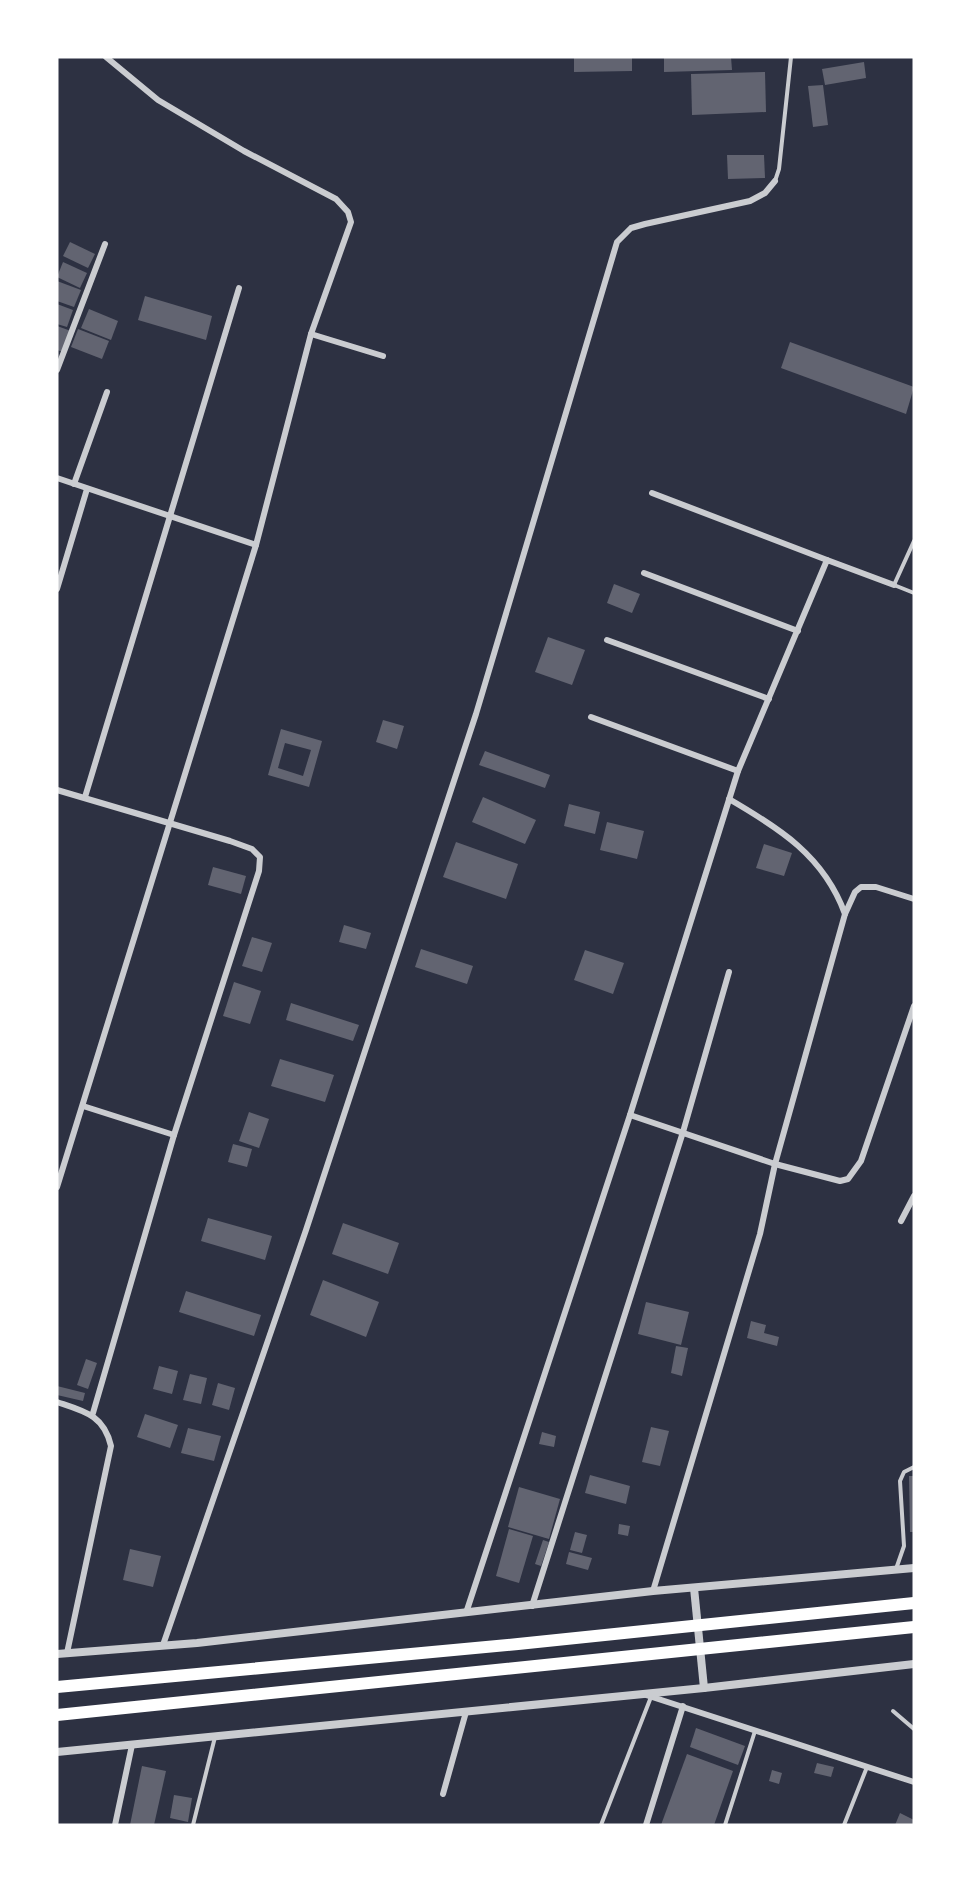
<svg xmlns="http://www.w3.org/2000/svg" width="971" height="1882" viewBox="0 0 971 1882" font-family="'Sofia Sans Condensed',sans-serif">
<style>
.building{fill:#626471;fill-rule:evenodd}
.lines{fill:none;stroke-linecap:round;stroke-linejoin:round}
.service{stroke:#caccd0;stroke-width:4}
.minor{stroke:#caccd0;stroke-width:6}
.tertiary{stroke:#caccd0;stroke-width:8}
.trunk{stroke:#fff;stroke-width:12}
</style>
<rect width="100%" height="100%" fill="#2d3142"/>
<!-- building -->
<g class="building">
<path d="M574 57H632V71L574 72Z"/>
<path d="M664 57H731L732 70 664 72Z"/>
<path d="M864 62 866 78 825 85 822 69Z"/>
<path d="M765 72 766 112 692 115 691 74Z"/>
<path d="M823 85 828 125 813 127 808 86Z"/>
<path d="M727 155H764L765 178 728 179Z"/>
<path d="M70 242 95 254 88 268 63 256Z"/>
<path d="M63 262 87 273 80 288 57 277Z"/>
<path d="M57 281 81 290 74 307 57 301Z"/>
<path d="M145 296 212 316 206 340 138 320Z"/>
<path d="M57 304 73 310 67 327 57 324Z"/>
<path d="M89 309 118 321 111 340 81 328Z"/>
<path d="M57 326 71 331 63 352 57 350Z"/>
<path d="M78 329 109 341 102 359 71 347Z"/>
<path d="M790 342 914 387 906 414 781 368Z"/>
<path d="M614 584 640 594 632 613 607 603Z"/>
<path d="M548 637 585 650 572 685 535 672Z"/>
<path d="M383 720 404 726 397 749 376 742Z"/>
<path d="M281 729 322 741 309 787 268 775ZM285 743 311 750 303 776 278 768Z"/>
<path d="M485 751 550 775 545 788 479 765Z"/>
<path d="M483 797 536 820 525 844 472 822Z"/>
<path d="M569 804 600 812 595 834 564 826Z"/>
<path d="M607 822 644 831 637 859 600 850Z"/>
<path d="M456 842 518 864 506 899 443 877Z"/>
<path d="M764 844 792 853 784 876 756 868Z"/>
<path d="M213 867 246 876 241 894 208 885Z"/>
<path d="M344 925 371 933 366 949 339 942Z"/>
<path d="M252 937 272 943 262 972 242 966Z"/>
<path d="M421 949 473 966 467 984 415 967Z"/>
<path d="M585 950 624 963 613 994 574 980Z"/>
<path d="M234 982 261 991 250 1024 223 1016Z"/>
<path d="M291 1003 359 1025 353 1041 286 1020Z"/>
<path d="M280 1059 334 1075 325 1102 271 1086Z"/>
<path d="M249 1112 269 1119 259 1148 239 1141Z"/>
<path d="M233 1144 252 1149 247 1167 228 1162Z"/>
<path d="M208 1218 272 1236 265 1260 201 1241Z"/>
<path d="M343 1223 399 1243 388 1274 332 1254Z"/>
<path d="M323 1280 379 1302 366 1337 310 1315Z"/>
<path d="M186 1291 261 1315 254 1336 179 1312Z"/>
<path d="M646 1302 689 1312 681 1345 638 1334Z"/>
<path d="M751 1321 766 1325 764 1333 779 1337 777 1346 747 1338Z"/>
<path d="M676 1346 688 1348 682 1376 671 1373Z"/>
<path d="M86 1359 97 1363 88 1389 77 1385Z"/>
<path d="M159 1366 178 1371 172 1394 153 1389Z"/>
<path d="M190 1374 207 1378 201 1404 183 1400Z"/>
<path d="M218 1383 235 1388 229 1410 212 1405Z"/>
<path d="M57 1386 85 1393 83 1401 57 1395Z"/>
<path d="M145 1414 178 1425 170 1448 137 1437Z"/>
<path d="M651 1427 669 1431 660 1466 642 1462Z"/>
<path d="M188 1428 221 1436 214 1461 181 1453Z"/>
<path d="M542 1432 556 1436 554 1447 539 1444Z"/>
<path d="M590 1475 630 1486 626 1504 585 1493Z"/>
<path d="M909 1476H914V1532H910Z"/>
<path d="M519 1487 560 1499 549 1539 508 1527Z"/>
<path d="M619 1524 630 1526 628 1536 618 1534Z"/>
<path d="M509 1529 533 1536 519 1583 496 1576Z"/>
<path d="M575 1532 587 1535 582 1553 570 1550Z"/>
<path d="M543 1540 549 1542 541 1566 535 1564Z"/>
<path d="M130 1549 161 1556 153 1587 123 1580Z"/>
<path d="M569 1552 592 1558 588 1570 566 1564Z"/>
<path d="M696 1728 745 1746 738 1765 690 1747Z"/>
<path d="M687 1754 733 1771 714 1825H661Z"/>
<path d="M817 1763 834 1767 831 1777 814 1773Z"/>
<path d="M142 1766 166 1771 154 1825H130Z"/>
<path d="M772 1770 782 1773 779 1784 769 1781Z"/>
<path d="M174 1795 192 1798 188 1822 170 1818Z"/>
<path d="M900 1813 914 1820V1825H895Z"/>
</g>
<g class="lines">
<!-- service -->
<g class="service">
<path d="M775 181 779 169 791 57"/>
<path d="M914 541 894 585 914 593"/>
<path d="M896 1569 904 1546 900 1481 904 1472 914 1467"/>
<path d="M893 1711 914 1729"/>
<path d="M193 1825 215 1737"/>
<path d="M601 1825 651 1697"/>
<path d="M725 1825 755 1731"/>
<path d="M844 1825 867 1767"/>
</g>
<!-- minor -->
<g class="minor">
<path d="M311 334 383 356"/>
<path d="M57 370 105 244"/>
<path d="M57 478 256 545"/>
<path d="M74 484 107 392"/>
<path d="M652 493 827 560"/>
<path d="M644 573 798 631"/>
<path d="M57 589 87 489"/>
<path d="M607 640 769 699"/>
<path d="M591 717 738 771"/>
<path d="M57 790 230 841 252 849 260 857 259 871 174 1135 93 1413"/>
<path d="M85 797 239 288"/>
<path d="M729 799C779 828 824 856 845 914"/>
<path d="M83 1106 174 1135"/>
<path d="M630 1115 775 1164 840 1181 848 1179 861 1161 914 1006"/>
<path d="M57 1187 256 545 311 334 351 222 348 212 336 199 244 151 158 100 106 57"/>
<path d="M901 1221 914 1196"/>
<path d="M57 1402C84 1411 104 1415 111 1446L67 1653"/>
<path d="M653 1591 760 1234 775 1164 845 914 855 892 861 887H876L914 899"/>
<path d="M532 1606 683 1132 729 972"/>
<path d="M466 1613 630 1115 738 771 827 560 894 585"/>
<path d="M163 1645 306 1230 476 714 617 242 631 228 645 224 750 201 765 193 775 181"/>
<path d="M646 1695 914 1782"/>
<path d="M443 1794 466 1712"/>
<path d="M115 1825 132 1745"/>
<path d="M646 1825 683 1706"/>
</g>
<!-- tertiary -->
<g class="tertiary">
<path d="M694 1588 704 1688"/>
<path d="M57 1654 197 1643 653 1591 914 1568"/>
<path d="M57 1752 704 1688 914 1664"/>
</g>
<!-- trunk -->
<g class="trunk">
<path d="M57 1687 518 1644 914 1603"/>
<path d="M57 1715 914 1627"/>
</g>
</g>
<!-- border -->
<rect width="971" height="1882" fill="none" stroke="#ffffff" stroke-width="117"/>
</svg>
